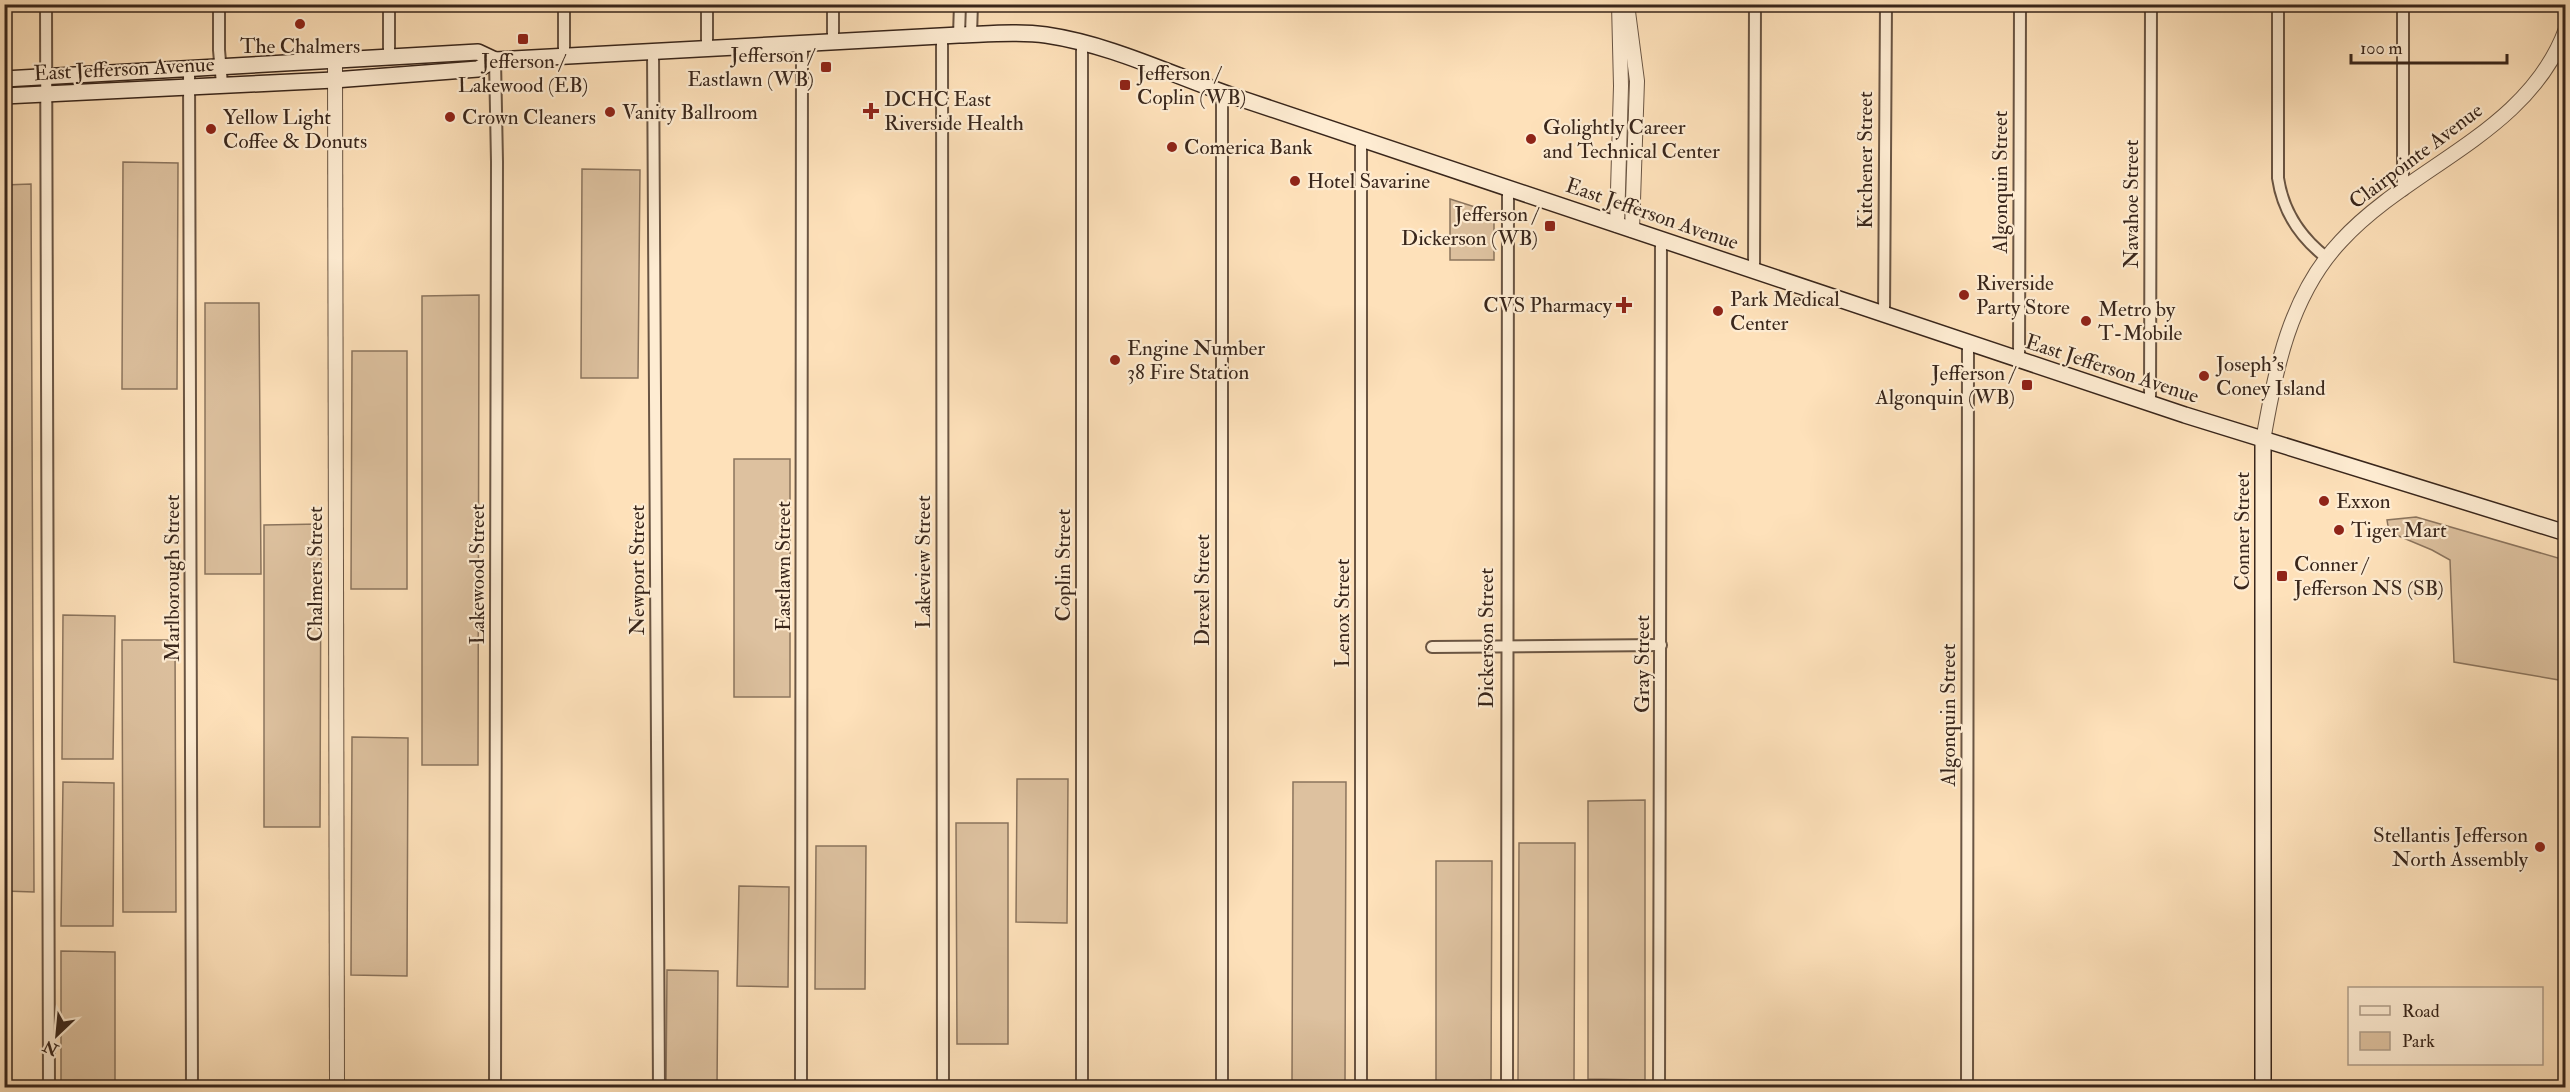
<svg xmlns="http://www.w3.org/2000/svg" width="2570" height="1092" viewBox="0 0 2570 1092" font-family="'IM FELL Double Pica',serif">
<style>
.green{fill:#ddc19f;stroke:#8b745d;stroke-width:1.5}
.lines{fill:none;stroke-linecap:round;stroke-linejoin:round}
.minor-casing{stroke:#6a5543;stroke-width:14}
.tertiary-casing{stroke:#6a5543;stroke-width:16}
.secondary-casing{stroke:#39261b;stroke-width:18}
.minor{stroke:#feecd2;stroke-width:10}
.tertiary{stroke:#feecd2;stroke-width:14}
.secondary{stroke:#feecd2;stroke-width:15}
.poi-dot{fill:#8f2418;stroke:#feecd2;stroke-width:2}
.labels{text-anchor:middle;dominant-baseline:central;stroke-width:4.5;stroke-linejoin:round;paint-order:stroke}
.poi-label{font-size:21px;fill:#39261b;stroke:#feecd2;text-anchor:start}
.street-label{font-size:21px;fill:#39261b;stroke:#feecd2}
</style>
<rect width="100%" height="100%" fill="#fee1ba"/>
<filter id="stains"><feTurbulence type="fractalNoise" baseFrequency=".00333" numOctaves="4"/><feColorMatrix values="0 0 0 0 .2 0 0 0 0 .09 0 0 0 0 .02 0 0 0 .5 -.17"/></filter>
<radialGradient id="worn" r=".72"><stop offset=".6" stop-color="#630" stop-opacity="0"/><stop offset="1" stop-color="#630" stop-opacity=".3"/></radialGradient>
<!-- green -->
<g class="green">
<path d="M123 162 178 163 177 389H122Z"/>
<path d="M582 169 640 170 638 378H581Z"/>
<path d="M31 184 34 892 4 891V185Z"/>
<path d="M1450 199 1494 213V260H1450Z"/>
<path d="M479 295 478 765H422V296Z"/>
<path d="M205 303H259L261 574H205Z"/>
<path d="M352 351H407V589H351Z"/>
<rect x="734" y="459" width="56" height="238"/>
<path d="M2416 517 2565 560V681L2454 662 2450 560 2432 550 2389 532 2387 520Z"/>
<path d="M321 524 320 827H264V525Z"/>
<path d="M63 615 115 616 113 759H62Z"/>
<path d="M122 640H175L176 912H123Z"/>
<path d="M352 737 408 738 407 976 351 975Z"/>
<path d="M1017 779H1068L1067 923 1016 922Z"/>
<path d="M63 782 114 783 113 926H61Z"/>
<path d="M1293 782H1346L1345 1086 1292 1085Z"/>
<path d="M1645 800V1080L1588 1079V801Z"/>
<path d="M956 823H1008V1044H957Z"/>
<path d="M1519 843H1575L1574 1081H1518Z"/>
<path d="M816 846H866L865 989H815Z"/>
<path d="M1436 861H1492L1491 1080 1436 1083Z"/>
<path d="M739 886 789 887 788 987 737 986Z"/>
<path d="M61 951 115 952V1087H61Z"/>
<path d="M667 970 718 971 717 1087H666Z"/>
</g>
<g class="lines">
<defs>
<g id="minor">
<path d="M46 4 49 1088"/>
<path d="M219 4V50L222 84"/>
<path d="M389 4V58"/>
<path d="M2278 4V178C2283 212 2301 238 2327 258"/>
<path d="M971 34 972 4"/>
<path d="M959 35 960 4"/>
<path d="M942 36 943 1088"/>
<path d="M833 42V4"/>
<path d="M707 49V4"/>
<path d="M653 52 659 1088"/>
<path d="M564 57V4"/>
<path d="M495 60 497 162 495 1088"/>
<path d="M189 68 192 1088"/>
<path d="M1361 139V1088"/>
<path d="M2403 190V4"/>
<path d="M1754 271 1755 4"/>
<path d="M1884 315 1886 4"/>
<path d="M2019 360 2020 4"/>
<path d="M2150 403 2151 4"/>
<path d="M1432 647 1661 645"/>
<path d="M801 1088 802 44"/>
<path d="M1082 1088V43"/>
<path d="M1222 1088V92"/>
<path d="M1507 1088 1508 188"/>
<path d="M1659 1088 1661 240"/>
<path d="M1967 1088 1968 343"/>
</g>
<g id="tertiary">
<path d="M1627 4 1637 81 1632 230"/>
<path d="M335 61 337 1088"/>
<path d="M1617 225 1621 86 1619 4"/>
<path d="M2263 441C2275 370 2290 295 2341 241 2411 165 2528 133 2566 29"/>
</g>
<g id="secondary">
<path d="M4 79 478 52 495 60"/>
<path d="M4 96 334 80 478 69 495 60 959 35C988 34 1018 31 1046 35 1114 45 1178 78 1242 99L2185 415 2566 533"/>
<path d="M2263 1088V441"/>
</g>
</defs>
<!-- minor casing -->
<use href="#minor" class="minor-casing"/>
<!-- tertiary casing -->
<use href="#tertiary" class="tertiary-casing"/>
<!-- secondary casing -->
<use href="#secondary" class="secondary-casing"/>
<!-- minor -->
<use href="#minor" class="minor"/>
<!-- tertiary -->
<use href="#tertiary" class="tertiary"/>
<!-- secondary -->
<use href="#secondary" class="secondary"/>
</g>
<!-- markers -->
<g class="poi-dot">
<circle cx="300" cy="24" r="6"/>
<rect x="517" y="33" width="12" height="12" rx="3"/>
<rect x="820" y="61" width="12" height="12" rx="3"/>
<rect x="1119" y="79" width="12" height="12" rx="3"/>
<path d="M868 102h6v6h6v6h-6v6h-6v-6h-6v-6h6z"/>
<circle cx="610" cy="112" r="6"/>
<circle cx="450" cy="117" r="6"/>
<circle cx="211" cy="129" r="6"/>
<circle cx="1531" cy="139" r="6"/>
<circle cx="1172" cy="147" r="6"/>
<circle cx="1295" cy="181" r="6"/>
<rect x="1544" y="220" width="12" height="12" rx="3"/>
<circle cx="1964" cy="295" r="6"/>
<path d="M1621 296h6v6h6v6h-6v6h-6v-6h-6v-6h6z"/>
<circle cx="1718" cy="311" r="6"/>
<circle cx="2086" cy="321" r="6"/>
<circle cx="1115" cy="360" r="6"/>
<circle cx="2204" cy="376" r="6"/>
<rect x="2021" y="379" width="12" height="12" rx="3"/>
<circle cx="2324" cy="501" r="6"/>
<circle cx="2339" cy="530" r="6"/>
<rect x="2276" y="570" width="12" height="12" rx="3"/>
<circle cx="2540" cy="847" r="6"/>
</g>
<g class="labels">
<!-- poi labels -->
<g class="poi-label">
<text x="300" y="46" text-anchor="middle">The Chalmers</text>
<text x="814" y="55" text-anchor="end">Jefferson /<tspan x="814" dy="24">Eastlawn (WB)</tspan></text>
<text x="523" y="61" text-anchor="middle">Jefferson /<tspan x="523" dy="24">Lakewood (EB)</tspan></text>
<text x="1137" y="73">Jefferson /<tspan x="1137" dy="24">Coplin (WB)</tspan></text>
<text x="884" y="99">DCHC East<tspan x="884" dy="24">Riverside Health</tspan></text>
<text x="622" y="112">Vanity Ballroom</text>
<text x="223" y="117">Yellow Light<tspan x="223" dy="24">Coffee &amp; Donuts</tspan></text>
<text x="462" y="117">Crown Cleaners</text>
<text x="1543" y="127">Golightly Career<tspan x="1543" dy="24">and Technical Center</tspan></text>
<text x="1184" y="147">Comerica Bank</text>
<text x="1307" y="181">Hotel Savarine</text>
<text x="1538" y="214" text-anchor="end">Jefferson /<tspan x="1538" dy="24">Dickerson (WB)</tspan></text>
<text x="1976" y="283">Riverside<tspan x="1976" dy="24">Party Store</tspan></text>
<text x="1730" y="299">Park Medical<tspan x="1730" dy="24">Center</tspan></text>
<text x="1612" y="305" text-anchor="end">CVS Pharmacy</text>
<text x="2098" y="309">Metro by<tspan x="2098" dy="24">T-Mobile</tspan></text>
<text x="1127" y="348">Engine Number<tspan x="1127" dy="24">38 Fire Station</tspan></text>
<text x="2216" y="364">Joseph's<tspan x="2216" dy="24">Coney Island</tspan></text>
<text x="2015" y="373" text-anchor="end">Jefferson /<tspan x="2015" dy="24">Algonquin (WB)</tspan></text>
<text x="2336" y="501">Exxon</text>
<text x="2351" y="530">Tiger Mart</text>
<text x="2294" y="564">Conner /<tspan x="2294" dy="24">Jefferson NS (SB)</tspan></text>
<text x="2528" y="835" text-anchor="end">Stellantis Jefferson<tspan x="2528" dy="24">North Assembly</tspan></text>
</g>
<!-- street labels -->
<g class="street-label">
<text transform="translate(124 69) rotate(-3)">East Jefferson Avenue</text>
<text transform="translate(2416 156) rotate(-37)">Clairpointe Avenue</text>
<text transform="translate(1865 160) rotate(-90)">Kitchener Street</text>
<text transform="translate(2000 182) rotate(-90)">Algonquin Street</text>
<text transform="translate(2131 204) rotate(-90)">Navahoe Street</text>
<text transform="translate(1652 214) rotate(19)">East Jefferson Avenue</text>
<text transform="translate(2112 369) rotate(18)">East Jefferson Avenue</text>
<text transform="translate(2242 531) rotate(-90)">Conner Street</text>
<text transform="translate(923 562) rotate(-90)">Lakeview Street</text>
<text transform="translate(1063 565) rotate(-90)">Coplin Street</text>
<text transform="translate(783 566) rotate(-90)">Eastlawn Street</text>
<text transform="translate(637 570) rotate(-90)">Newport Street</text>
<text transform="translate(315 574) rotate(-90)">Chalmers Street</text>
<text transform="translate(477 574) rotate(-90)">Lakewood Street</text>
<text transform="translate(172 578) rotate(-90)">Marlborough Street</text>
<text transform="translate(1202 590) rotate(-90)">Drexel Street</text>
<text transform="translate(1342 613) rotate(-90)">Lenox Street</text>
<text transform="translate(1486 638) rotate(-90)">Dickerson Street</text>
<text transform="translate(1642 664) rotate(-90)">Gray Street</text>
<text transform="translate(1948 715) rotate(-90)">Algonquin Street</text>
</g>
</g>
<!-- margin -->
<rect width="2570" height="1092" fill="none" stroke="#fee1ba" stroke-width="24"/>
<rect x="6" y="6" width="2558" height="1080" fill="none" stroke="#39261b" stroke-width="3"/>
<rect x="12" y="12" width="2546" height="1068" fill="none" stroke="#39261b" stroke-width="1.5"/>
<!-- legend -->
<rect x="2348" y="987" width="195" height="78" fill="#feecd2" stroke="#af9d89" stroke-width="1.5"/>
<rect x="2360" y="1006" width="30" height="9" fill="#feecd2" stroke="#af9d89" stroke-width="1.5"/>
<text x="2402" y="1017" font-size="18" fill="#39261b">Road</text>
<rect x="2360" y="1032" width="30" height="18" fill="#ddc19f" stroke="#af9d89" stroke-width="1.5"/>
<text x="2402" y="1047" font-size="18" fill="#39261b">Park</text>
<!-- north arrow -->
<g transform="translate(57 1035) rotate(206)" stroke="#feecd2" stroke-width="4.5" paint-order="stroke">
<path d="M0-4.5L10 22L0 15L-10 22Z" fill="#39261b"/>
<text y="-9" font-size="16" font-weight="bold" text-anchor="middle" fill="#39261b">N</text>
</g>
<!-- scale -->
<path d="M2351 54v9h156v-9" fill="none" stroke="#39261b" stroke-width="3"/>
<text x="2360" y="54" font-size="18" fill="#39261b" stroke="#feecd2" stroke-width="4.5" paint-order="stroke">100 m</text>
<rect width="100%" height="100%" filter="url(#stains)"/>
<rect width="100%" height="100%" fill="url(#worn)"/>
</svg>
